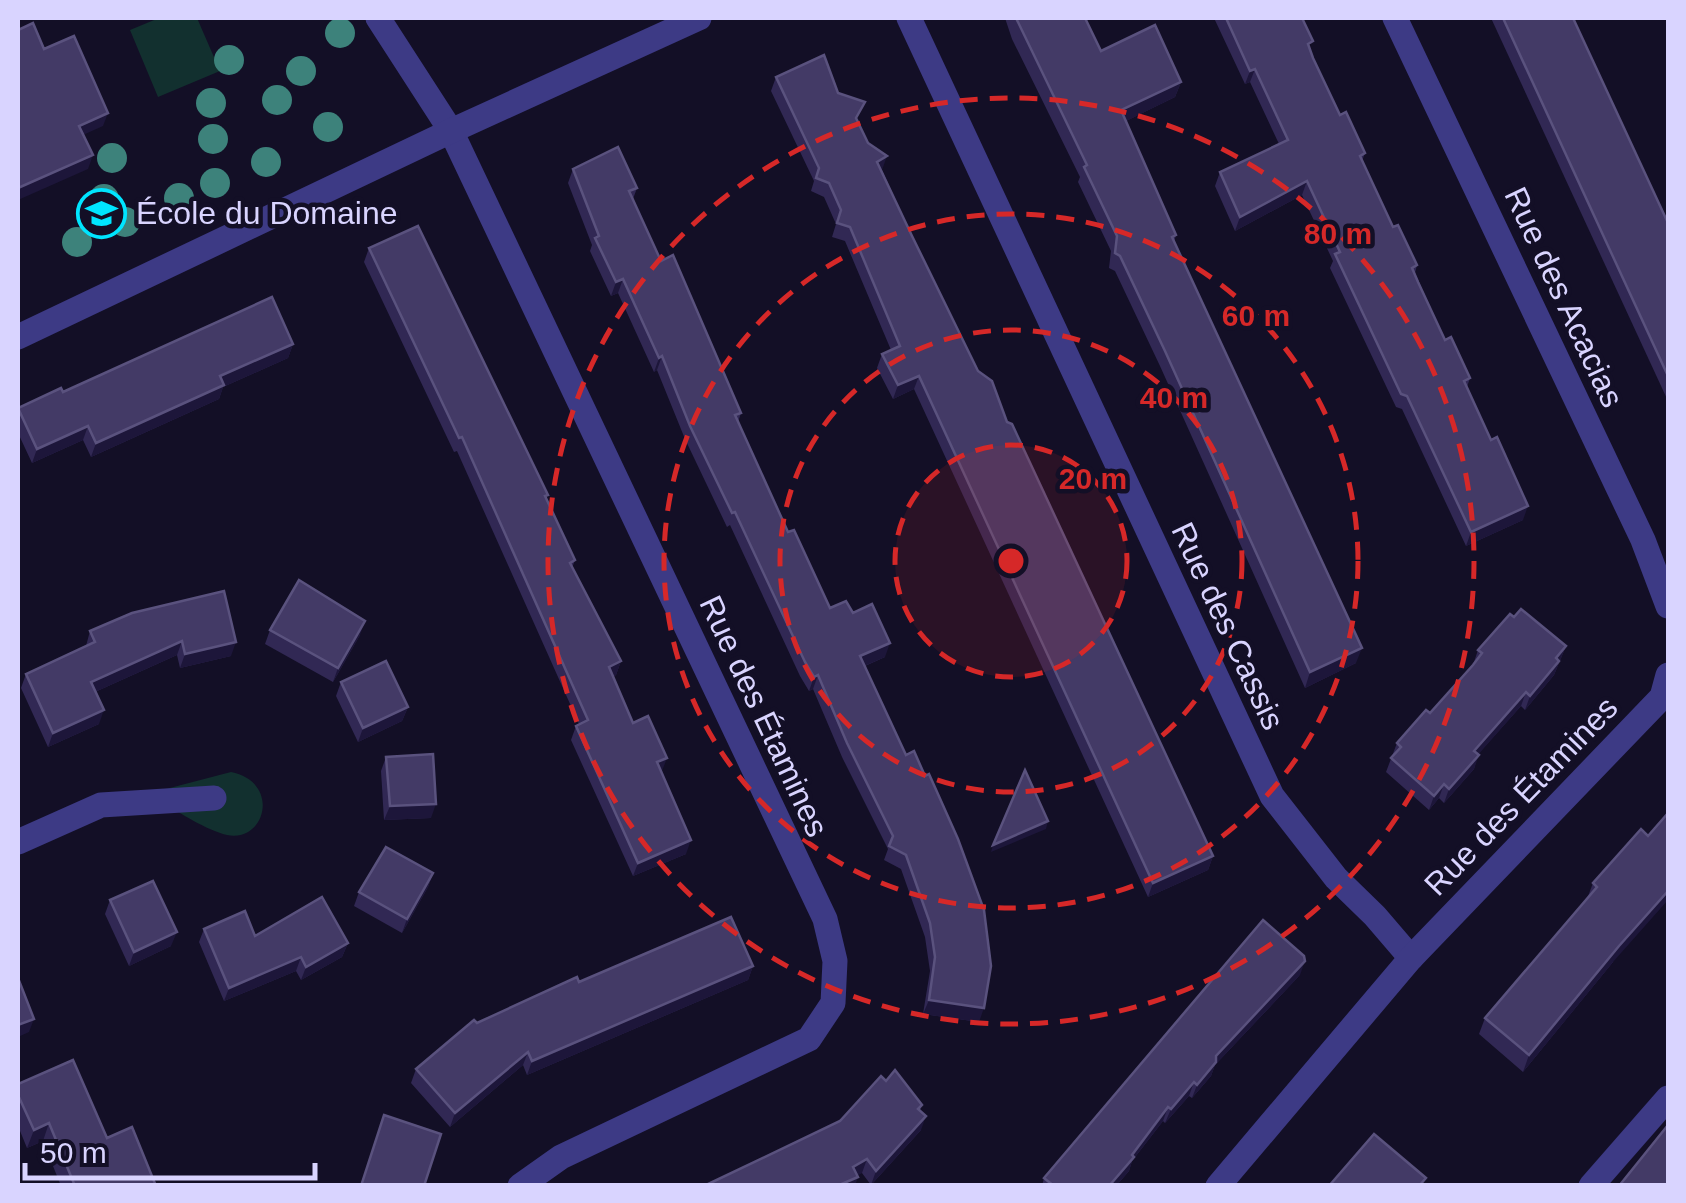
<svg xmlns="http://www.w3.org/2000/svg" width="1686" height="1203" viewBox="0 0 1686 1203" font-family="Helvetica,sans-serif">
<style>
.green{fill:#12302f}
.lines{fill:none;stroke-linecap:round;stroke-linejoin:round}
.minor{stroke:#3d3a85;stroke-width:25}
.tree{fill:#3d827b}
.wall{fill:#312854}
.shaded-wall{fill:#1d163a}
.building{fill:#433a66;stroke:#5a527e;stroke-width:2.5}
.ring{fill:none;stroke:#d62828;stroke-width:5;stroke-dasharray:18 12}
.labels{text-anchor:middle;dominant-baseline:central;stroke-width:9;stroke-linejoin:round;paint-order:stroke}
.poi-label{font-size:32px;fill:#d9d4ff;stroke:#130f26;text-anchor:start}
.street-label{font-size:32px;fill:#d9d4ff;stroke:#130f26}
.centre{fill:#d62828;stroke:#130f26;stroke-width:5}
.ring-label{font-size:30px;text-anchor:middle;font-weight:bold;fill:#d62828;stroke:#130f26;stroke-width:9;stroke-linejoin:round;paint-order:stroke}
</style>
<rect width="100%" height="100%" fill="#130f26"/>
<!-- green -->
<g class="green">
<path d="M159 18H197L220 71 158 97 130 30Z"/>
<path d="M231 772C281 782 266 843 227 835 206 830 181 813 162 803L166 789Z"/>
</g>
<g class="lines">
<!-- minor -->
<g class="minor">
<path d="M378 18 451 131 825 919 835 961 833 1003 809 1039 561 1157 520 1186"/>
<path d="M909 18 1272 796 1336 878 1375 916 1411 958"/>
<path d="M1395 18 1643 540 1668 606"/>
<path d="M18 337 451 131 699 18"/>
<path d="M18 842 101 805 214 798"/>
<path d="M1218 1186 1411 958 1662 697 1668 675"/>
<path d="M1591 1186 1668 1098"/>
</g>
</g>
<!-- trees -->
<g class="tree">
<circle cx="340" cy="33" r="15"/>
<circle cx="229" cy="60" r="15"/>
<circle cx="301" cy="71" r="15"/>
<circle cx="277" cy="100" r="15"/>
<circle cx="211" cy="103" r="15"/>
<circle cx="328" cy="127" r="15"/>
<circle cx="213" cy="139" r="15"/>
<circle cx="112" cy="158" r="15"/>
<circle cx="266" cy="162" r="15"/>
<circle cx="215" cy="183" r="15"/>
<circle cx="179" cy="198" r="15"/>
<circle cx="104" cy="199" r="15"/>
<circle cx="125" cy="222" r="15"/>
<circle cx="77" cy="242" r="15"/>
</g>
<!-- wall -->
<g class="wall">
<path d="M1005 18H1085L1101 51 1181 82 1175 97 1126 121 1176 235 1174 242 1356 663 1305 688 1160 366 1115 271 1109 268 1111 251 1078 182 1080 177 1012 39Z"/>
<path d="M1214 18H1302L1310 50 1340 115 1365 153 1362 161 1393 227 1417 265 1415 273 1445 340 1470 378 1467 387 1523 520 1466 546 1402 409 1396 407 1330 268 1333 261 1302 195 1235 231 1215 186 1220 172 1279 144 1250 82 1245 84Z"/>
<path d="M1491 18H1573L1668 223V401Z"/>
<path d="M776 77 838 93 882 170 912 236 978 371 1007 422 1213 856 1208 870 1148 897 914 389 893 399 877 368 882 354 891 350 845 241 832 237 836 224 824 197 811 191 814 181 771 91Z"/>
<path d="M573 169 637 188 633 199 661 261 741 413 738 422 788 532 830 608 853 613 885 657 865 666 979 1022 923 1014 930 971 925 937 901 869 884 860 888 849 842 757 813 689 809 691 800 676 730 525 727 527 685 439 657 370 654 372 618 293 611 296 590 251 592 245 568 183Z"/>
<path d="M369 248 548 495 546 498 575 560 572 568 621 661 616 675 613 677 633 723 662 771 661 772 686 854 633 876 571 740 576 726 579 724 457 451 454 452 364 262Z"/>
<path d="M293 344 288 358 223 387 219 399 91 457 83 440 32 463 18 433V408L63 392Z"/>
<path d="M132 613 231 656 180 668 177 655 95 692 99 724 48 747 21 688 26 674 86 646 90 631Z"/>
<path d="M1514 617 1566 646 1554 675 1525 710 1521 706 1478 754 1474 769 1444 803 1439 798 1429 810 1386 772 1397 743 1430 713 1473 665 1478 650Z"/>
<path d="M270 630 360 635 333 682 265 644Z"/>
<path d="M341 682 408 707 402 721 358 742 336 696Z"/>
<path d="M386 757 431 818 384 820 381 771Z"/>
<path d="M1641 829 1613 962 1523 1072 1479 1034 1485 1018 1587 899 1593 883Z"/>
<path d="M433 873 428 887 402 933 354 906 359 892Z"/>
<path d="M110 900 171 946 129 966 105 914Z"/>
<path d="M204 929 255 936 348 943 342 957 301 980 296 971 224 1001 199 942Z"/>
<path d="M753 966 748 980 527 1075 523 1065 450 1127 411 1083 416 1069 477 1023 579 982Z"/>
<path d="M1300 975 1215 1065 1211 1076 1192 1098 1189 1096 1165 1123 1163 1121 1132 1161 1129 1171 1116 1186H1042L1044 1178Z"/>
<path d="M886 1081 922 1105 920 1110 921 1130 871 1185 862 1173 840 1121Z"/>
<path d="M18 1084 107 1138 156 1186H61L43 1141 27 1148 18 1126Z"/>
</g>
<!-- shaded-wall -->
<g class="shaded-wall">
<path d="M1255 69 1250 82 1245 84 1250 71Z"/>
<path d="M1181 82 1175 97 1116 126 1121 110Z"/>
<path d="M108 113 103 126 74 139 79 126Z"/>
<path d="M93 155 88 169 18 200V188Z"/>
<path d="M887 156 882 170 872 176 877 162Z"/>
<path d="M1307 181 1302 195 1235 231 1240 217Z"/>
<path d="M623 279 618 293 611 296 616 282Z"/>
<path d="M293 344 288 358 223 387 219 399 91 457 96 443 220 376Z"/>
<path d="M662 356 657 370 654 372 659 358Z"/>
<path d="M919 376 914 389 893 399 898 385Z"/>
<path d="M88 426 83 440 32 463 37 449Z"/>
<path d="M1528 506 1523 520 1466 546 1471 532Z"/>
<path d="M365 621 360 635 333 682 338 668Z"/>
<path d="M182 641 177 655 86 696 91 682Z"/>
<path d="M236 642 231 656 180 668 185 654Z"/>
<path d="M890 643 885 657 855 670 860 656Z"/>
<path d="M1566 646 1554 675 1525 710 1530 696Z"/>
<path d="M1362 648 1356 663 1305 688 1310 672Z"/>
<path d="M621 661 616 675 604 681 609 667Z"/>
<path d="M818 675 813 689 809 691 814 677Z"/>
<path d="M1526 692 1521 706 1469 765 1474 751Z"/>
<path d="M408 707 402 721 358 742 363 728Z"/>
<path d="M104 710 99 724 48 747 53 733Z"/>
<path d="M1479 755 1474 769 1444 803 1449 789Z"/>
<path d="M667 758 662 771 652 776 657 762Z"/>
<path d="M1444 784 1439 798 1429 810 1434 796Z"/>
<path d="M436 804 431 818 384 820 390 806Z"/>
<path d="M1048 821 1046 829 991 852 993 845Z"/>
<path d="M691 840 686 854 633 876 638 863Z"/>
<path d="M1213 856 1208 870 1148 897 1153 883Z"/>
<path d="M433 873 428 887 402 933 407 919Z"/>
<path d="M1668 891V900L1613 962 1523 1072 1529 1055 1619 946Z"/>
<path d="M177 932 171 946 129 966 134 952Z"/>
<path d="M348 943 342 957 301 980 306 967Z"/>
<path d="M301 957 296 971 224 1001 229 988Z"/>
<path d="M1305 961 1300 975 1215 1065 1211 1076 1192 1098 1197 1085 1216 1056Z"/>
<path d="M753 966 748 980 527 1075 532 1061Z"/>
<path d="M929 1000 984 1008 979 1022 923 1014Z"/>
<path d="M34 1019 29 1032 18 1037V1025Z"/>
<path d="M528 1052 523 1065 450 1127 455 1113Z"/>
<path d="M1194 1082 1189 1096 1165 1123 1171 1109Z"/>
<path d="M1168 1107 1163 1121 1132 1161 1129 1171 1116 1186H1109Z"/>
<path d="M926 1116 921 1130 871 1185 876 1171Z"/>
<path d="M49 1123 43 1141 27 1148 34 1130Z"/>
<path d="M867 1159 862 1173 849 1181 858 1177 855 1186H837L853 1167Z"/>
</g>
<!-- building -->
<g class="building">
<path d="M1016 18H1085L1101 51 1155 25 1181 82 1121 110 1176 235 1172 237 1362 648 1310 672 1165 351 1120 256 1115 253 1117 236 1084 167 1087 165Z"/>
<path d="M1226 18H1302L1313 41 1308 44 1313 58 1340 115 1346 112 1365 153 1360 156 1393 227 1398 225 1417 265 1412 268 1418 282 1445 340 1451 337 1470 378 1464 381 1491 440 1497 437 1528 506 1471 532 1407 396 1401 394 1335 254 1340 252 1307 181 1240 217 1220 172 1288 140 1255 69 1250 71Z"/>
<path d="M1503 18H1573L1668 223V376Z"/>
<path d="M33 23 44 49 74 36 108 113 79 126 93 155 18 188V30Z"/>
<path d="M824 55 838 93 865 102 856 118 868 143 887 156 877 162 912 236 978 371 992 381 1007 422 1012 424 1213 856 1153 883 919 376 898 385 882 354 900 346 850 227 837 223 841 210 829 183 816 178 819 168 776 77Z"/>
<path d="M618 147 637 188 629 191 661 261 673 255 741 413 735 415 788 532 794 530 830 608 846 601 853 613 872 604 890 643 860 656 906 755 914 751 925 776 929 774 958 839 984 910 991 966 984 1008 929 1000 935 957 930 923 906 855 889 846 893 836 847 743 818 675 814 677 805 662 735 512 732 513 690 426 662 356 659 358 623 279 616 282 595 238 599 236 573 169Z"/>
<path d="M418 226 548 495 545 496 575 560 570 563 621 661 609 667 633 723 648 716 667 758 657 762 691 840 638 863 576 726 588 720 462 437 459 438 369 248Z"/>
<path d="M272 297 293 344 220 376 224 385 96 443 88 426 37 449 18 408 61 388 63 392Z"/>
<path d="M299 580 365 621 338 668 270 630Z"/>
<path d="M224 591 236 642 185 654 182 641 91 682 104 710 53 733 26 674 95 642 90 631 132 613Z"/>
<path d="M1521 609 1566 646 1556 658 1559 661 1530 696 1526 692 1474 751 1479 755 1449 789 1444 784 1434 796 1391 758 1401 747 1397 743 1426 710 1430 713 1473 665 1482 653 1478 650 1510 614 1514 617Z"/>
<path d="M386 661 408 707 363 728 341 682Z"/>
<path d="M433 754 436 804 390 806 386 757Z"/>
<path d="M1025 770 1048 821 993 845Z"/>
<path d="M1668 813V891L1619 946 1529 1055 1485 1018 1597 887 1593 883 1641 829 1648 836Z"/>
<path d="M386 847 433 873 407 919 359 892Z"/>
<path d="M153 881 177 932 134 952 110 900Z"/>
<path d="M322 897 348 943 306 967 301 957 229 988 204 929 245 911 255 936Z"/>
<path d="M731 917 753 966 532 1061 528 1052 455 1113 416 1069 474 1020 477 1023 577 977 579 982Z"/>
<path d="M1263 920 1304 956 1305 961 1216 1056V1062L1197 1085 1194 1082 1171 1109 1168 1107 1132 1155 1134 1157 1109 1186H1054L1044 1178Z"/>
<path d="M18 978 34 1019 18 1025Z"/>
<path d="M73 1060 107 1138 132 1127 156 1186H75L49 1123 34 1130 18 1095V1084Z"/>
<path d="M895 1070 922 1105 918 1109 926 1116 876 1171 867 1159 853 1167 858 1177 837 1186H704L840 1121 881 1076 886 1081Z"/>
<path d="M384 1115 441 1134 424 1186H361Z"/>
<path d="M1668 1125V1186H1619Z"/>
<path d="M1374 1134 1426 1178 1419 1186H1329Z"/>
</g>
<!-- distance rings -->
<circle cx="1011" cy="561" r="116" fill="#d62828" fill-opacity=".12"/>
<g class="ring">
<circle cx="1011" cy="561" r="116"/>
<circle cx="1011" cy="561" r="231"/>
<circle cx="1011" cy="561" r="347"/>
<circle cx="1011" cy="561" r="463"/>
</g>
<!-- icons -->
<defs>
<symbol id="school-ring" viewBox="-11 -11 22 22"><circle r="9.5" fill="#130f26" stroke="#00e5ff" stroke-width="1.5"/><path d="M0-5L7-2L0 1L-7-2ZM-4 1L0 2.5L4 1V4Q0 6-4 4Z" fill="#00e5ff"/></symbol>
</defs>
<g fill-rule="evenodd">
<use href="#school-ring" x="74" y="186" width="55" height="55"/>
</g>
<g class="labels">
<!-- poi labels -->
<g class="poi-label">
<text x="136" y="213">École du Domaine</text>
</g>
<!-- street labels -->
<g class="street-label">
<text transform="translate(1564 297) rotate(65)">Rue des Acacias</text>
<text transform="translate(1228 626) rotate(65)">Rue des Cassis</text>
<text transform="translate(764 716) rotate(65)">Rue des Étamines</text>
<text transform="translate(1521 796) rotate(-46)">Rue des Étamines</text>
</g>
</g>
<circle cx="1011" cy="561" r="15" class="centre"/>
<g class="ring-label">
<text x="1338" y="244">80 m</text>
<text x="1256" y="326">60 m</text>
<text x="1174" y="408">40 m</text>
<text x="1093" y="489">20 m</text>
</g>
<!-- border -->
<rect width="1686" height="1203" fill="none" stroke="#d9d4ff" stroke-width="40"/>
<!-- scale -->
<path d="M25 1163v15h290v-15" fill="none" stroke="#d9d4ff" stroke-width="5"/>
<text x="40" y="1163" font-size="30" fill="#d9d4ff" stroke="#130f26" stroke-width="8" paint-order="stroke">50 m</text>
</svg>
